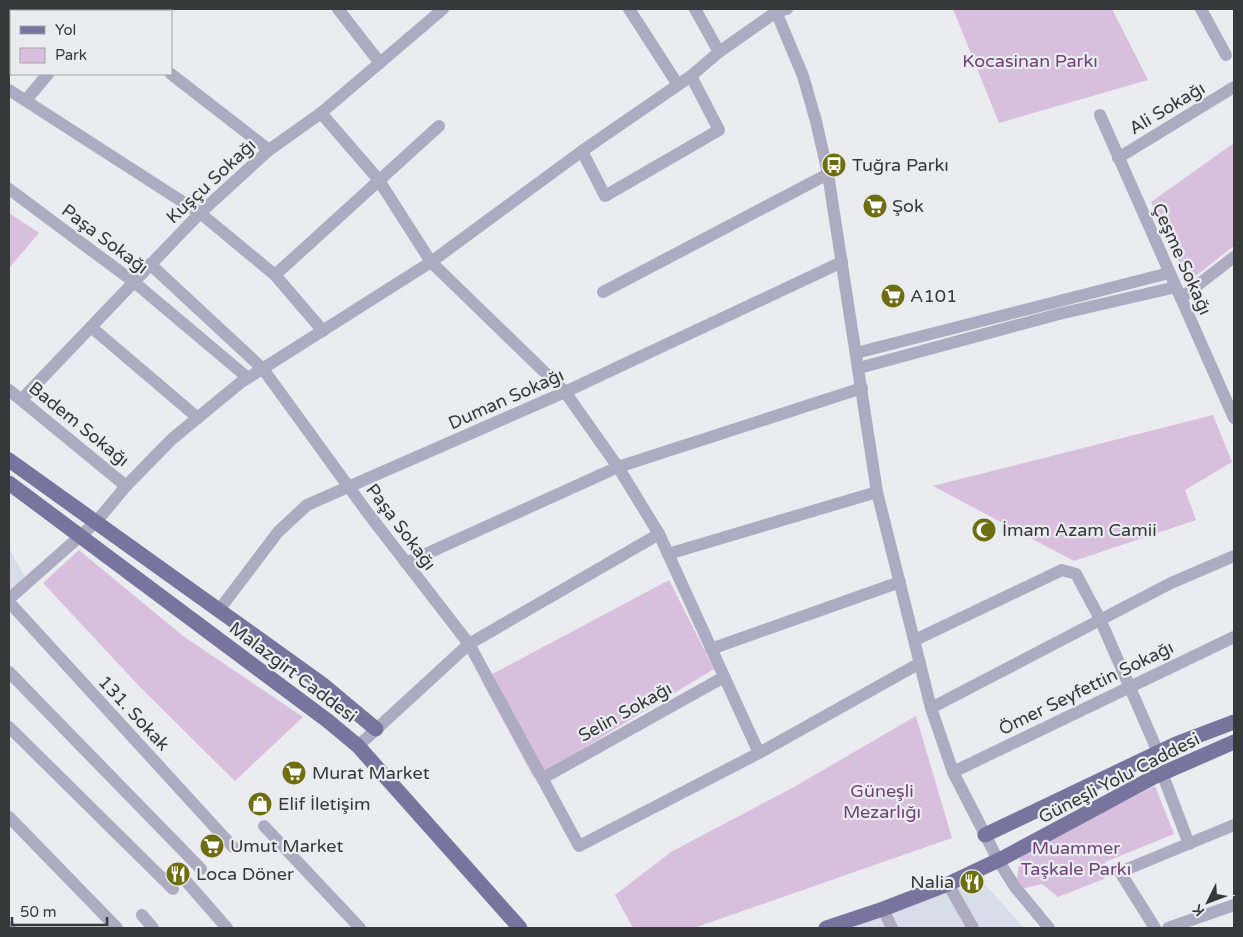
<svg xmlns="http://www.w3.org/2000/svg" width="1243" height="937" viewBox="0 0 1243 937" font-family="'Varela Round',sans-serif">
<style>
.built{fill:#d8dee9}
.green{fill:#d8bfde}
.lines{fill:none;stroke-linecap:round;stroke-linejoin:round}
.minor{stroke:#adabc2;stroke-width:12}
.major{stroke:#79749d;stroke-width:15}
.labels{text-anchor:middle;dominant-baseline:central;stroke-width:4.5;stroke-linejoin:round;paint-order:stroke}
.park-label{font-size:18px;fill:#70427a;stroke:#eaecf0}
.street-label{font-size:18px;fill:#37383a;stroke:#eaecf0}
.poi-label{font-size:18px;fill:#37383a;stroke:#eaecf0;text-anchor:start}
</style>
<rect width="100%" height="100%" fill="#eaecf0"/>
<!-- built -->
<g class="built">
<path d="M9 548 25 577 9 593Z"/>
<path d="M981 880 1024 928H831Z"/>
</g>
<!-- green -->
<g class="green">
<path d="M953 9H1112L1148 80 999 123Z"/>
<path d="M1234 143V246L1188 282 1151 202Z"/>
<path d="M9 213 39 233 9 268Z"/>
<path d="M1213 415 1232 462 1185 490 1196 520 1074 561 933 486Z"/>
<path d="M79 550 183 636 303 717 235 781 141 688 43 583Z"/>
<path d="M669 580 714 669 534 778 481 680Z"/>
<path d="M916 716 952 838 694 928H633L615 895 671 852 794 787Z"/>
<path d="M1155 786 1174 834 1105 862 1104 879 1058 897 1042 884 1021 889 1016 883 1021 853Z"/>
</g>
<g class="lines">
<!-- minor -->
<g class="minor">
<path d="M86 9 89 11"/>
<path d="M338 9 380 63"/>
<path d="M629 9 678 85"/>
<path d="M695 9 719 52"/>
<path d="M775 9 803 76 816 121 828 174 877 492 931 708 953 772 998 860 1015 887 1049 928"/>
<path d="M1201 9 1226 55"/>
<path d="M100 11 103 9"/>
<path d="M171 74 269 150"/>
<path d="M9 90 200 213 275 275 323 331"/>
<path d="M26 100 48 74"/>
<path d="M321 113 378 179 431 262 565 392 618 467 659 534 759 753"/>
<path d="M1100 115 1234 418"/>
<path d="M582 151 605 196 719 130 691 76"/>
<path d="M1118 158 1234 87"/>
<path d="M9 189 134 282 248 378"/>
<path d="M150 264 263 369 367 512 469 644 579 846 759 753 920 663"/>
<path d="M275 275 439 126"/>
<path d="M603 292 828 174"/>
<path d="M1181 298 1234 257"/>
<path d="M91 327 198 418"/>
<path d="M856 353 1169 273"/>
<path d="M859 368 1059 314 1176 287"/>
<path d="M9 390 126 486"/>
<path d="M22 399 200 213 269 150 321 113 443 9"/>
<path d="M668 554 877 492"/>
<path d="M406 563 618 467 862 388"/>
<path d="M9 599 96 522 126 486 172 439 240 383 431 262 582 151 691 76 719 52 776 12 787 9"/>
<path d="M9 602 233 847"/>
<path d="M219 610 278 532 307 505 565 392 842 262"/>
<path d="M915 640 1062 570 1076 574 1100 619 1158 752"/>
<path d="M711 649 900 582"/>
<path d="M9 672 201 869"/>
<path d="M931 708 1171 583 1234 556"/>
<path d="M9 727 173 889"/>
<path d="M358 746 469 644 659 534"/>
<path d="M953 772 1234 637"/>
<path d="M1162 773 1189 844"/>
<path d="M543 778 724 677"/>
<path d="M9 817 117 928"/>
<path d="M264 826 360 928"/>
<path d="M185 880 227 928"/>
<path d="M948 884 973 928"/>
<path d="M883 909 892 928"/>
<path d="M142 915 153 928"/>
<path d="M9 927 10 928"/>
<path d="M1155 928 1120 872 1234 825"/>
<path d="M1168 928 1234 905"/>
</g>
<!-- major -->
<g class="major">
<path d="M9 460 322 684 376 729"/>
<path d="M9 483 328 721 358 746 520 928"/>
<path d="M985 835 1176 744 1234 722"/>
<path d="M826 928 883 909 948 884 1003 858 1154 777 1234 742"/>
</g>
</g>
<!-- icons -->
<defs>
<symbol id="bus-disc" viewBox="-11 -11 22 22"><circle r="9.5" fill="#6e6e10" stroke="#eaecf0"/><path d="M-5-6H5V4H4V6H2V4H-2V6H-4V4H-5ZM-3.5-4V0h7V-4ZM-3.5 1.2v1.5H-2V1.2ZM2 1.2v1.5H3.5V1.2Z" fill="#fff"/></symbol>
<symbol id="supermarket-disc" viewBox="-11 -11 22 22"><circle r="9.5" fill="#6e6e10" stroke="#eaecf0"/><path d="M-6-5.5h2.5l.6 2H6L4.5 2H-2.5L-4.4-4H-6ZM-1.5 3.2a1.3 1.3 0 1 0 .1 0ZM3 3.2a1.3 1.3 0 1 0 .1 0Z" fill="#fff"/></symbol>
<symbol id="mosque-disc" viewBox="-11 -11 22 22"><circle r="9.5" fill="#6e6e10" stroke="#eaecf0"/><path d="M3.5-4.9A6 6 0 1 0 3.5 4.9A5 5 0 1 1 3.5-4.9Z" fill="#fff"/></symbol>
<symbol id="shop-disc" viewBox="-11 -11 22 22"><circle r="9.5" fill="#6e6e10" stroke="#eaecf0"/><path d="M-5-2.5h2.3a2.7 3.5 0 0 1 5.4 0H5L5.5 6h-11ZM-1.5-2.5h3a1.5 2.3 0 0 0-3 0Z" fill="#fff"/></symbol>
<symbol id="restaurant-disc" viewBox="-11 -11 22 22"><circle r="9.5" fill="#6e6e10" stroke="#eaecf0"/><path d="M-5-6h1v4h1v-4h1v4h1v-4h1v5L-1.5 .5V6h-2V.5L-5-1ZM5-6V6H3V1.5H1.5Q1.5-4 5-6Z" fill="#fff"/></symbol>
</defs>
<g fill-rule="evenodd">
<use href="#bus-disc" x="820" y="151" width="28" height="28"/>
<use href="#supermarket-disc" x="861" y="192" width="28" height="28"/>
<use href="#supermarket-disc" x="879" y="282" width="28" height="28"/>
<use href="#mosque-disc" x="970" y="516" width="28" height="28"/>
<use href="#supermarket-disc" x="280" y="759" width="28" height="28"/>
<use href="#shop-disc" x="246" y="790" width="28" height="28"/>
<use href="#supermarket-disc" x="198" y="832" width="28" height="28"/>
<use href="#restaurant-disc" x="164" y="860" width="28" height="28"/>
<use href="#restaurant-disc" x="958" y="868" width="28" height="28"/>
</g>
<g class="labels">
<!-- park labels -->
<g class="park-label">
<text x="1030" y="61">Kocasinan Parkı</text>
<text x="882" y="791">Güneşli<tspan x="882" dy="21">Mezarlığı</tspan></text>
<text x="1076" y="848">Muammer<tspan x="1076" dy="21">Taşkale Parkı</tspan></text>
</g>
<!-- street labels -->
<g class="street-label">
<text transform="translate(1167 108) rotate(-31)">Ali Sokağı</text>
<text transform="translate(211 181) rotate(-43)">Kuşçu Sokağı</text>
<text transform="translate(105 239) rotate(37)">Paşa Sokağı</text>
<text transform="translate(1182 259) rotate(66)">Çeşme Sokağı</text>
<text transform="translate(506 399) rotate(-24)">Duman Sokağı</text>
<text transform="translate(79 424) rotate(39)">Badem Sokağı</text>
<text transform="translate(401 527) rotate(53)">Paşa Sokağı</text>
<text transform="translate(293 672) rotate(37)">Malazgirt Caddesi</text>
<text transform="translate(1086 688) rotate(-26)">Ömer Seyfettin Sokağı</text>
<text transform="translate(625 712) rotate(-29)">Selin Sokağı</text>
<text transform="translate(134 713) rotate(47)">131. Sokak</text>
<text transform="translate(1119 778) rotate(-27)">Güneşli Yolu Caddesi</text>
</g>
<!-- poi labels -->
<g class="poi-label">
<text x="852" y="165">Tuğra Parkı</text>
<text x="892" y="206">Şok</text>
<text x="910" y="296">A101</text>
<text x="1002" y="530">İmam Azam Camii</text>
<text x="312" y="773">Murat Market</text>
<text x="278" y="804">Elif İletişim</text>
<text x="230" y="846">Umut Market</text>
<text x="196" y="874">Loca Döner</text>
<text x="954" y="882" text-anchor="end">Nalia</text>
</g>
</g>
<!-- border -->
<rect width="1243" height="937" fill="none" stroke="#37383a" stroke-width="20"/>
<!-- legend -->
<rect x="10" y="10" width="162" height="65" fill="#eaecf0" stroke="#a2a4a7"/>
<rect x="20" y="26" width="25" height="8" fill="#79749d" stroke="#a2a4a7"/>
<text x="55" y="35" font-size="15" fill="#37383a">Yol</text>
<rect x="20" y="48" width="25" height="15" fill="#d8bfde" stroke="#a2a4a7"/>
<text x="55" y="60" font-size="15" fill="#37383a">Park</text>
<!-- north arrow -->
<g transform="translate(1208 902) rotate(228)" stroke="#eaecf0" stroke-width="4" paint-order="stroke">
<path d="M0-4L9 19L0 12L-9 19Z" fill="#37383a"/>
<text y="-8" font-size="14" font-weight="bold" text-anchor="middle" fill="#37383a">K</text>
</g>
<!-- scale -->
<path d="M12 917v8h95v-8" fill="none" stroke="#37383a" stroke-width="2.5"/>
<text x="20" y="917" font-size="15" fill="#37383a" stroke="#eaecf0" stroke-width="4" paint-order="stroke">50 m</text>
</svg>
